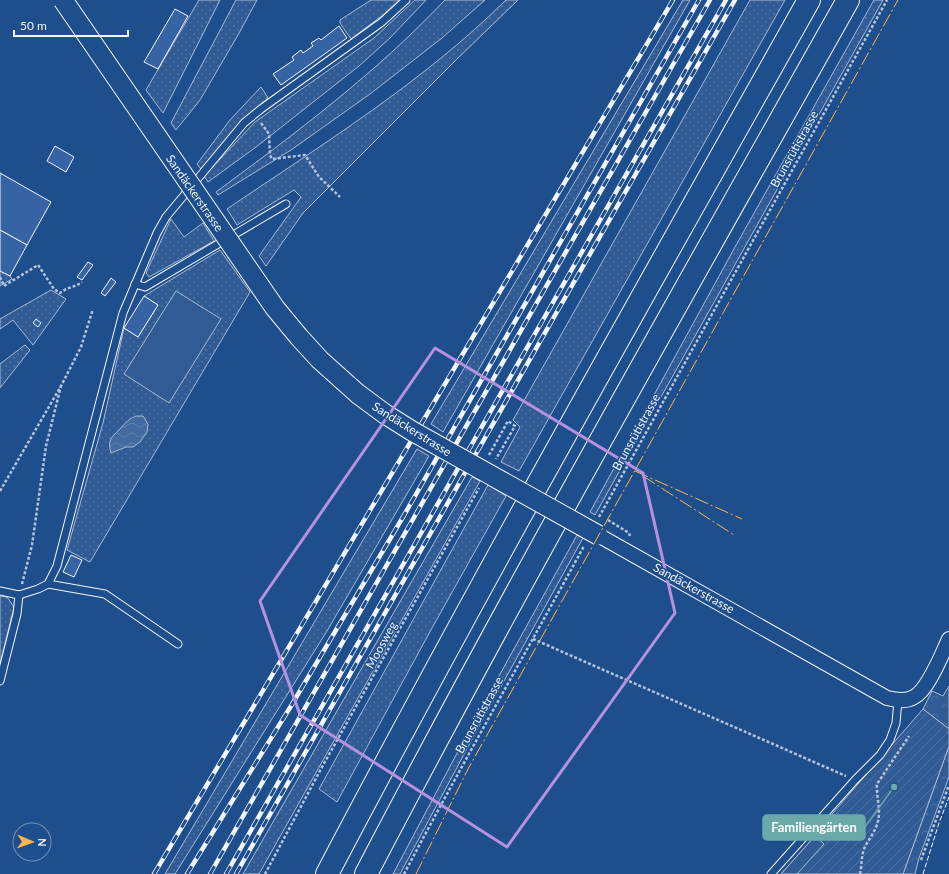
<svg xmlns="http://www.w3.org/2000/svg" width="949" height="874" viewBox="0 0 949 874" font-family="Lato,sans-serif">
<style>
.grass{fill:url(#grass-dots);stroke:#a8bbd7}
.forest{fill:url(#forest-crowns);stroke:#a8bbd7}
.garden{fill:url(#garden-furrows);stroke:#a8bbd7}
.pitch{fill:#305b95;stroke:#a8bbd7}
.water{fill:url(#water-waves);stroke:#a8bbd7}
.building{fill:#3563a3;stroke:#f2f6ff}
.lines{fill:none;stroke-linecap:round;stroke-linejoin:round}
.lane-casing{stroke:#f2f6ff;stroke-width:9}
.street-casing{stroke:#f2f6ff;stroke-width:16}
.highway-casing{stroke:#f2f6ff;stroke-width:24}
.path{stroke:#b3c4dc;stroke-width:2.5;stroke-dasharray:3 2;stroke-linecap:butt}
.lane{stroke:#1f4e8c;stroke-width:7}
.street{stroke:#1f4e8c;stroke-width:14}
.highway{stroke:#1f4e8c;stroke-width:22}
.rail-casing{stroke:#f2f6ff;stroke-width:4.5}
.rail{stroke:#1f4e8c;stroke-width:3;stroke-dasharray:9;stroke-linecap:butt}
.secondary-bridge-casing{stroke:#f2f6ff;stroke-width:21;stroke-linecap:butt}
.secondary-bridge{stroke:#1f4e8c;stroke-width:19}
.fence{stroke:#f2f6ff;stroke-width:1;stroke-dasharray:5 2;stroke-linecap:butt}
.power{stroke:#ffb74d;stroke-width:1;stroke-dasharray:14 3 2 3;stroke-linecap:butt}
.marked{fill:none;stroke:#b691df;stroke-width:3;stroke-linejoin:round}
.labels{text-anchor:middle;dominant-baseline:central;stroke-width:3;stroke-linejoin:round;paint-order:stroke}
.street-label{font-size:12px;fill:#f2f6ff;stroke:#1f4e8c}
.leader{fill:none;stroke:#6aa9a8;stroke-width:1.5}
.callout-dot{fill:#6aa9a8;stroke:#1f4e8c;stroke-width:1.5}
.callout{fill:#6aa9a8;stroke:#6aa9a8;stroke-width:1.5}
.callout-label{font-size:13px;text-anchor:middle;font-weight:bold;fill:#fff}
</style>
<defs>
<pattern id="grass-dots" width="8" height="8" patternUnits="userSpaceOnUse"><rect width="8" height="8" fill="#305b95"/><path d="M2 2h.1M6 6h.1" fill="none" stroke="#4e73a5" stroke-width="1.8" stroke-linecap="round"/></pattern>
<pattern id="forest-crowns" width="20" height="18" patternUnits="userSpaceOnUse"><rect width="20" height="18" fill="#305b95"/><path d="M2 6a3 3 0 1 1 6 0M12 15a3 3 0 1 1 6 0" fill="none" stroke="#4e73a5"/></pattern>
<pattern id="garden-furrows" width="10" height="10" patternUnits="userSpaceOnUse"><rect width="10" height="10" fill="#305b95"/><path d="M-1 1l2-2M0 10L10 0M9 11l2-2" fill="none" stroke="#4e73a5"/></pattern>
<pattern id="water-waves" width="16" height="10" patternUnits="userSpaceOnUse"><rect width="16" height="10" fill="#446ba0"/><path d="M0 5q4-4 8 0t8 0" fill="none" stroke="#5f81ae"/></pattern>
</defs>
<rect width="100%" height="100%" fill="#1f4e8c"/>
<!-- grass -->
<g class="grass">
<path d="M199 0H220L163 113 146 90Z"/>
<path d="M236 0H257L238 35 200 100 176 130 171 123Z"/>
<path d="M371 0H399L383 15 351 39 340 23V20Z"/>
<path d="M415 0H426L390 38 359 66 256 147 208 182 204 176 255 122 374 38Z"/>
<path d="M445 0H485L442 38 370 94 291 150 218 195 216 192C296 133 376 73 445 0Z"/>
<path d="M506 0H518L456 60 303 213 266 266 259 256 301 197 294 190 237 225 227 209C323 144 423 82 506 0Z"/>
<path d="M683 0H690L443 432 431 424Z"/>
<path d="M750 0H785L519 471 501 462 520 427 513 420Z"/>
<path d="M874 0H883L595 515 590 512 735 247Z"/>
<path d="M261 87 268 98 248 116 201 169 197 164 230 120Z"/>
<path d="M171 219 184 237 203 223 214 241 149 277 146 273Z"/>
<path d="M220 250 250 292 90 562 67 550 103 423 124 328 138 337 158 305 144 296Z"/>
<path d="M0 271 10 276 12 279 0 286Z"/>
<path d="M51 290 66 299 33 345 13 320 0 329V319Z"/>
<path d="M25 345 30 350 0 388V364Z"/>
<path d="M417 449 429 456 327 631 175 874H165Z"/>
<path d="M472 477 480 481 259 874H243Z"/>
<path d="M488 485 506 496 432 628 337 802 319 789Z"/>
<path d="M577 535 583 538 477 730 400 874H393L473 723Z"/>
<path d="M0 596 7 597 14 607 0 664Z"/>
</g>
<!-- forest -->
<g class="forest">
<path d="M949 686V729L923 709 932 691 943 696Z"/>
<path d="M949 746V777L919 858 915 874H903Z"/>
</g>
<!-- garden -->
<path class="garden" d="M923 709 949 729V746L903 874H781L815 836 819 829Z"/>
<!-- pitch -->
<g class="pitch">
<path d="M176 291 221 319 169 403 124 374Z"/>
<path d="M815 836 824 844 797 874H781Z"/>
</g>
<!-- water -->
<path class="water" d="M136 416H143L148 424 147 432 140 442 133 447H126L111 453C107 439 112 437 121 428 126 422 129 419 136 416Z"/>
<!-- building -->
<g class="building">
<path d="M175 9 188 16 158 69 144 62Z"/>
<path d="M339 26 347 38 281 85 273 74 294 60 292 57 301 50 303 53 313 46 311 43 319 38 321 40Z"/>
<path d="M55 146 74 157 66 172 47 161Z"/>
<path d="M0 173 51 202 27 245 0 230Z"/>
<path d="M0 230 27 245 10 276 0 271Z"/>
<path d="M88 262 93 265 82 280 77 277Z"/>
<path d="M111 278 116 282 105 296 101 293Z"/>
<path d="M144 296 158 305 138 337 124 328Z"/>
<path d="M36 319 41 323 38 327 33 323Z"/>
<path d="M71 555 82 560 74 577 63 572Z"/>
</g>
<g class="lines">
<defs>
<g id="lane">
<path d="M135 284 145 287 286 204"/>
<path d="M48 584 105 594 178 644"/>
<path d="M0 591 19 595 38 589 48 584 57 566 123 313 157 233 166 217 244 123 261 109 382 22 406 0"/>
<path d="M0 681 17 614 19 595"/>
<path d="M771 874 855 780 880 755 890 740 896 723 898 700"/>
</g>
<path id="street" d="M598 535 887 698C896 700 906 702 914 697 928 690 942 654 949 639"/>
<g id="highway">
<path d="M327 874C482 579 646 290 809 0"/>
<path d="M366 874C520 579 685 290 848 0"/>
</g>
</defs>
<!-- lane casing -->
<use href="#lane" class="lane-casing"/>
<!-- street casing -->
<use href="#street" class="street-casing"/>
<!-- highway casing -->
<use href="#highway" class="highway-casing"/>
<!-- path -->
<g class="path">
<path d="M261 123 269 134 270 155 272 159 305 155 319 177 340 197"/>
<path d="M0 277 4 286 38 265 54 289 60 293C67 287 76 287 82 282"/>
<path d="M489 455 508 421 515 426 496 459"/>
<path d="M0 491 61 386 81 347 93 309"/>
<path d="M599 517 887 0"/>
<path d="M608 520 629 533 630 536"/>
<path d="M22 584 32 545 46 446 61 386"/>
<path d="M533 639 846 776"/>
<path d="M921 860 949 785"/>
<path d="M265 874 322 767 479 488"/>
<path d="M404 874C462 764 524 656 584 546"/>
<path d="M860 874C862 866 861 857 864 849 868 840 876 831 878 821 881 809 876 796 877 784L909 736"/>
</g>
<!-- lane -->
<use href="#lane" class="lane"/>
<!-- street -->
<use href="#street" class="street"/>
<!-- highway -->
<use href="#highway" class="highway"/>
<defs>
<g id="rail">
<path d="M154 874 673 0"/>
<path d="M187 874 291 706 403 517 699 0"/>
<path d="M210 874 710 0"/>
<path d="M226 874 726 0"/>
<path d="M236 874 735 0"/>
</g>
</defs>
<!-- rail casing -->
<use href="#rail" class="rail-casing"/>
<!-- rail -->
<use href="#rail" class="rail"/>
<defs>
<path id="secondary-bridge" d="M63 0 275 308 299 337 320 360 358 394 385 414 412 431 598 535"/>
</defs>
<!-- secondary-bridge casing -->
<use href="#secondary-bridge" class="secondary-bridge-casing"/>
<!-- secondary-bridge -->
<use href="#secondary-bridge" class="secondary-bridge"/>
<!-- fence -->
<path class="fence" d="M923 874 939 823 949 797"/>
<!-- power -->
<g class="power">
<path d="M635 471 742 519"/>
<path d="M643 476 734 535"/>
<path d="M416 874 468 769 898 0"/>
</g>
</g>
<!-- marked area -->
<path class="marked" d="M435 348 643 473 675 613 507 847 300 715 260 601Z"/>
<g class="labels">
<!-- street labels -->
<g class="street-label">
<text transform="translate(794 149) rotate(-61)">Brunsrütistrasse</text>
<text transform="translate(195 193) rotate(55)">Sandäckerstrasse</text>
<text transform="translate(412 429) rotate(32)">Sandäckerstrasse</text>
<text transform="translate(636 432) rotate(-61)">Brunsrütistrasse</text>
<text transform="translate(694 588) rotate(29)">Sandäckerstrasse</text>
<text transform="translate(381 645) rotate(-61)">Moosweg</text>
<text transform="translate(479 715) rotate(-61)">Brunsrütistrasse</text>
</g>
</g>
<!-- callouts -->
<path class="leader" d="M894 787L865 827"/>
<circle class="callout-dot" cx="894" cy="787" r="4"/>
<rect class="callout" x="763" y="815" width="102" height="25" rx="4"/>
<g class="callout-label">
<text x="814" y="832">Familiengärten</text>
</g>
<!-- north arrow -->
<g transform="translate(32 842) rotate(92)"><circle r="19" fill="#1f4e8c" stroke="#7391ba"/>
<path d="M0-3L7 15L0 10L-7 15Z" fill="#ffb74d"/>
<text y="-6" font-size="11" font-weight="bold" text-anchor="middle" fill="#f2f6ff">N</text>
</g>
<!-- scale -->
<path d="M14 30v6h114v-6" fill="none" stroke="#f2f6ff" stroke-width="2"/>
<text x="20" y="30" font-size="12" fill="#f2f6ff" stroke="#1f4e8c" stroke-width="3" paint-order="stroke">50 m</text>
</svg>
